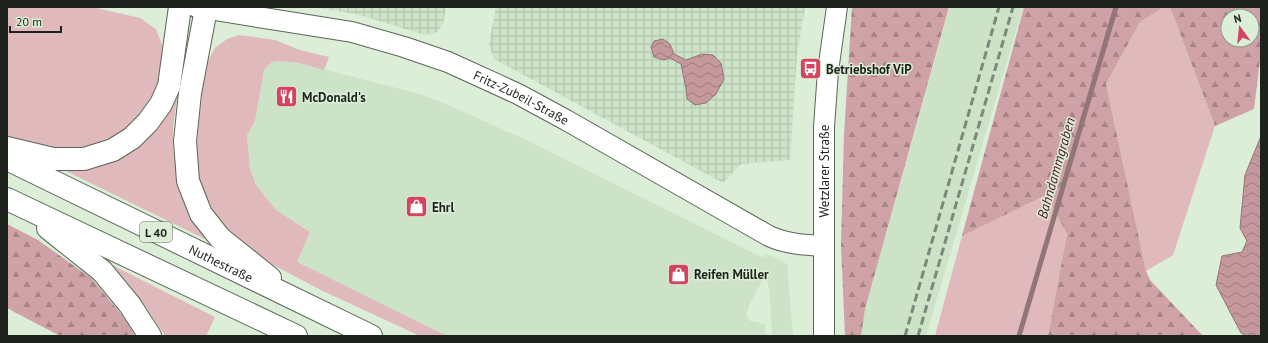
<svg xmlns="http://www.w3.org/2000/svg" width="1268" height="343" viewBox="0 0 1268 343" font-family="'PT Sans',sans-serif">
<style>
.built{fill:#cde3c8}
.industrial{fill:url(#industrial-grid)}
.grass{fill:#e0b9bc}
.forest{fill:url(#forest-firs);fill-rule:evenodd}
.water{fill:url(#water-waves);stroke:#927576}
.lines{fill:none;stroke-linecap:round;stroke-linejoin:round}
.stream{stroke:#927576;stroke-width:5}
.secondary-casing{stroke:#586755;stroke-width:22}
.highway-casing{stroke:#586755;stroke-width:24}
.secondary{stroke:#fff;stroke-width:20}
.highway{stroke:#fff;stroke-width:22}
.rail{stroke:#7c887a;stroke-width:3;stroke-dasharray:8 4;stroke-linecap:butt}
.labels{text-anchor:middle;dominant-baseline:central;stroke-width:3;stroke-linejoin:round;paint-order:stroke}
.shield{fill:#dcedd8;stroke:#566054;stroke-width:1}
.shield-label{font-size:12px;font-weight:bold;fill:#1d231c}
.poi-label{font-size:13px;font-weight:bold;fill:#1d231c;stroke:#dcedd8;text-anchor:start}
.street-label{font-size:13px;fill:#1d231c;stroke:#dcedd8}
.water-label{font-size:14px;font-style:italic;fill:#4d1620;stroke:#dcedd8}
</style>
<defs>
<pattern id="industrial-grid" width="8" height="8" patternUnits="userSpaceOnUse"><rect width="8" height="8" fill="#cde3c8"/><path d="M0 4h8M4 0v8" fill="none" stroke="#b0c2ab"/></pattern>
<pattern id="forest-firs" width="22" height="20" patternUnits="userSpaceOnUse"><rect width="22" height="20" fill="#cea2a6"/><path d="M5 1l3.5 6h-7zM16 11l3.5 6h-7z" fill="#a78486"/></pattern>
<pattern id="water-waves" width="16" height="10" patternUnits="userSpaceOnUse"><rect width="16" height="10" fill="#c4989c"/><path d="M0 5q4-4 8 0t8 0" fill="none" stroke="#9f7c7e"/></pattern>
</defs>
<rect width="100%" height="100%" fill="#dcedd8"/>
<!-- built -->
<g class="built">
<path d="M950 7H1023L926 336H860L865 309Z"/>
<path d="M280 61 299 63 420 94 446 104 524 139 764 258 765 253 787 264 793 336H772L770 296 766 273 749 306 746 315 750 321 765 324V336H447L297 262 310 232 276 210 256 185 250 169 247 135 255 121 264 70 272 62Z"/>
</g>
<!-- industrial -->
<g class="industrial">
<path d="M314 7H446L443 24 436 33 425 35 356 14Z"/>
<path d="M496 7H805L797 55 790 160 741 164 723 183 494 59 489 44Z"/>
</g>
<!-- grass -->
<g class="grass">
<path d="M7 7H92L140 18 156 29 163 48 160 86 146 113 112 140 89 149 52 150 7 139Z"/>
<path d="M1164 7H1170L1215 126 1173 255 1146 271 1106 84 1140 22Z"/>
<path d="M239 35 275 40 300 50 329 57 324 70 299 63 280 61 272 62 264 70 255 121 247 135 250 169 256 185 276 210 310 232 297 262 447 336H420L323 291 254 255 231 238 215 218 200 182 195 160 203 81 209 59 215 48 227 39Z"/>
<path d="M178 92 173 127V148L177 177 209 241 64 170 87 169 111 162 131 151Z"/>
<path d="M1046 195 1067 234 1048 336H935L962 236Z"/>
<path d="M112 265 215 317 206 336H165C149 311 133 287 112 265Z"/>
</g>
<!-- forest -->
<g class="forest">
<path d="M852 7H949L865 309 861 336H845L841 245 844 135Z"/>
<path d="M1024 7H1164L1140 22 1106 84 1146 271 1150 280 1203 336H1048L1067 234 1046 195 962 236Z"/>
<path d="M1170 7H1261V52L1254 109 1215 126ZM1228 16H1252V40H1228Z"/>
<path d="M7 224 38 240 91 278 126 320 135 336H60L7 308Z"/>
</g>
<!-- water -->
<g class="water">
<path d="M663 39 670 44 674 54 686 60 702 54 713 55 721 63 724 79 716 94 706 103 695 105 687 99 686 88 681 64 670 58 663 60 654 57 651 47 654 41Z"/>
<path d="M1261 136V336H1247L1241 333 1216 285 1222 256 1242 252 1247 241 1240 228 1245 175Z"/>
</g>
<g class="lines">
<!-- stream -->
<path class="stream" d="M1019 336 1116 7"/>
<defs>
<g id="secondary">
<path id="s1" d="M196 7 352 32 404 47 448 62 518 94 566 120 769 236C786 244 805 245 824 246"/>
<path id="s2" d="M824 336V127L828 71 837 7"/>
</g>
<g id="highway">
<path d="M206 9 190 93 185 141 188 181 201 214 220 238 270 278"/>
<path d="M7 148 53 159H84L113 150 132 138 148 122 161 104 169 86 180 7"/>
<path id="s3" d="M7 159 371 336"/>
<path d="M7 199 296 336"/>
<path d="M48 228 102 271 130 305 150 336"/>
</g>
</defs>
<!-- secondary casing -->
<use href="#secondary" class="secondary-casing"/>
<!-- highway casing -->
<use href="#highway" class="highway-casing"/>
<!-- secondary -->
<use href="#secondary" class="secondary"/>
<!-- highway -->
<use href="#highway" class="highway"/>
<!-- rail -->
<g class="rail">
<path d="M905 336 999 7"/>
<path d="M918 336 1013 7"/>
</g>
</g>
<!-- icons -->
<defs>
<symbol id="bus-square" viewBox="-11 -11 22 22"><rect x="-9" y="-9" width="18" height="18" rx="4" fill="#d44460" stroke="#dcedd8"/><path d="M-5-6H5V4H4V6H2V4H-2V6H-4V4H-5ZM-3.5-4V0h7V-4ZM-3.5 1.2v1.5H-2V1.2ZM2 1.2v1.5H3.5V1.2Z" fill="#fff"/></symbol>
<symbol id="restaurant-square" viewBox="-11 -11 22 22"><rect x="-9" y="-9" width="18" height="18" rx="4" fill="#d44460" stroke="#dcedd8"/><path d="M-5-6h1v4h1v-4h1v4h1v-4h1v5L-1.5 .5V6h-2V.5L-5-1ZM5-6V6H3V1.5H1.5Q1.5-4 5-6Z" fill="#fff"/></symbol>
<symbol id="shop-square" viewBox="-11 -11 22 22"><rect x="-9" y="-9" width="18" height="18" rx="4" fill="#d44460" stroke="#dcedd8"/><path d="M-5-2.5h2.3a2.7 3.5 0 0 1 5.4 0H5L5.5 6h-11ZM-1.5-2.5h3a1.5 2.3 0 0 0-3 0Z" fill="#fff"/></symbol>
</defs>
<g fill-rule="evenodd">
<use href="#bus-square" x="798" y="56" width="25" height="25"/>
<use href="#restaurant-square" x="274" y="84" width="25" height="25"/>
<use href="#shop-square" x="404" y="194" width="25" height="25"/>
<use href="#shop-square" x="666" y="262" width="25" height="25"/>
</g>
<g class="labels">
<!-- shield labels -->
<rect class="shield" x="140" y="222" width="32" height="20" rx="3"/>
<g class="shield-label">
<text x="156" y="232">L 40</text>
</g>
<!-- poi labels -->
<g class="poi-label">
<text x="826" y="69">Betriebshof ViP</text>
<text x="302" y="97">McDonald's</text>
<text x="432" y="207">Ehrl</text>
<text x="694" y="274">Reifen Müller</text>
</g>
<!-- street labels -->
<g class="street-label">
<text stroke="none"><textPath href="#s1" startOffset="340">Fritz-Zubeil-Straße</textPath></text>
<text stroke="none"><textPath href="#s2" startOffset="165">Wetzlarer Straße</textPath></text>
<text stroke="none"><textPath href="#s3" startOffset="238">Nuthestraße</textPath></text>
</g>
<!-- water labels -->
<g class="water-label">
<text transform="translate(1056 168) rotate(-74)">Bahndammgraben</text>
</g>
</g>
<!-- border -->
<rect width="1268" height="343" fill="none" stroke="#1d231c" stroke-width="16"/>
<!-- north arrow -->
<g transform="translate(1240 28) rotate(345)"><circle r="19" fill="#dcedd8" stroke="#909c8d"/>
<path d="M0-3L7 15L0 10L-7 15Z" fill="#d44460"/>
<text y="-6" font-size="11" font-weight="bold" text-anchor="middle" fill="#1d231c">N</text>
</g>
<!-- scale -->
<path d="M10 26v6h51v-6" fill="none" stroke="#1d231c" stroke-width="2"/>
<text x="16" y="26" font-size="12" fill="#1d231c" stroke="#dcedd8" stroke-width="3" paint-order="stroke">20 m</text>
</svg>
